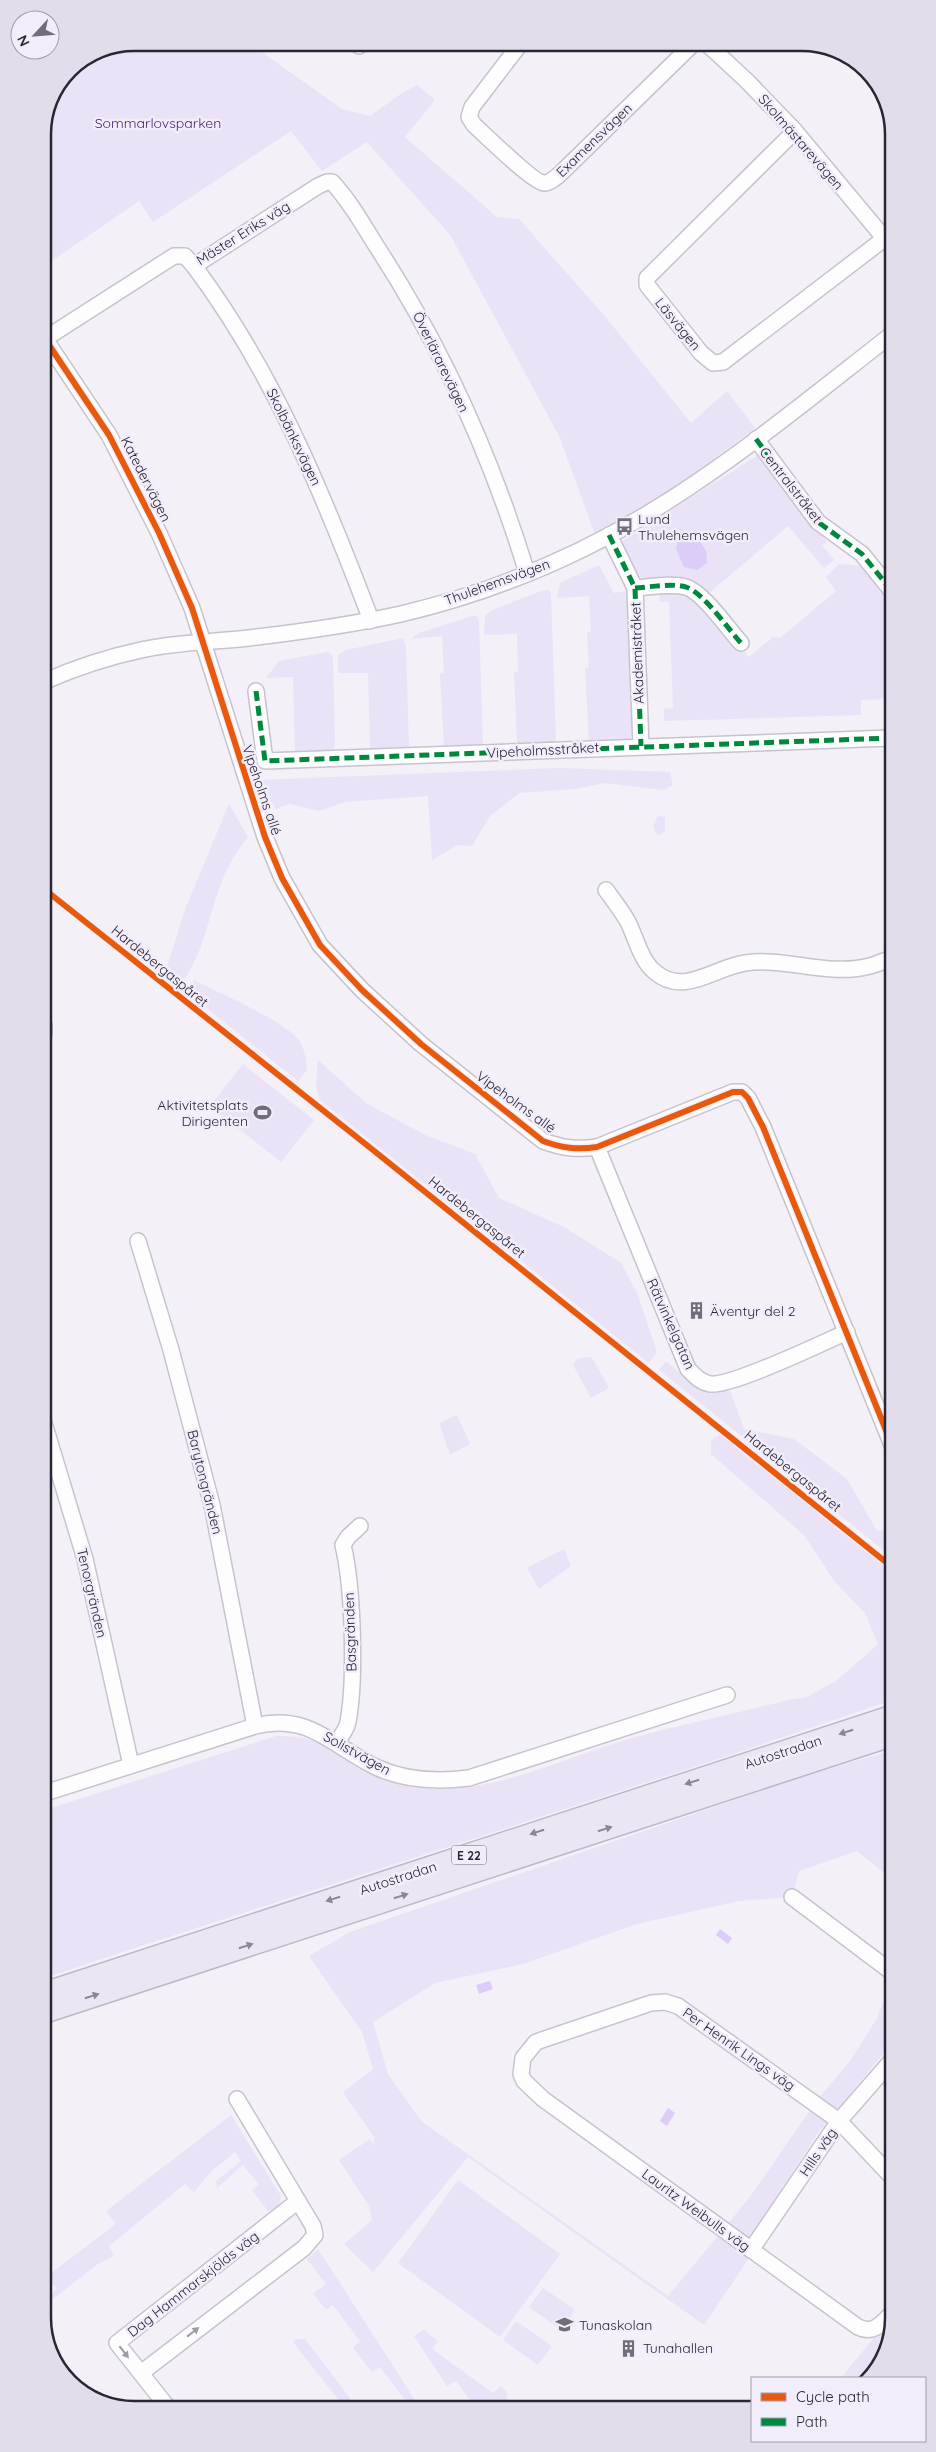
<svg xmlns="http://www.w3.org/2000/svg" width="936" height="2452" viewBox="0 0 936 2452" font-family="Quicksand,sans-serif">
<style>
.green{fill:#eae2f6}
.water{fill:#dcccf8}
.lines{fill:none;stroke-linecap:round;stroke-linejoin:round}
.minor-casing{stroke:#c7c3cd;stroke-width:18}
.highway-casing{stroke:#beb7c9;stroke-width:24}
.minor{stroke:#fdfdfe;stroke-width:15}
.highway{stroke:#ebe6f3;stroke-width:21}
.quiet{stroke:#00873e;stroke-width:5;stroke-dasharray:10 5;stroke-linecap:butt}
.cycleway-casing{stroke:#f2edfb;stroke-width:9}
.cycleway{stroke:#e8590c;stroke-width:6}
.oneway{fill:#8b8694}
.oneway2{fill:#9e9ca3}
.labels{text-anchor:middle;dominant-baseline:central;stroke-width:5;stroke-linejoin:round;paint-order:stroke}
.shield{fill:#f2edfb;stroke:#676270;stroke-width:1}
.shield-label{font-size:12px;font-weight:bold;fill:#2b2634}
.park-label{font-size:14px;fill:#451c71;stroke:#f2edfb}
.street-label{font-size:14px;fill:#2b2634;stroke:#f2edfb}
.poi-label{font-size:14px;fill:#2b2634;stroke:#f2edfb;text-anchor:start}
.rim{fill:none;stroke:#2b2634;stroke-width:2.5}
</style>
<rect width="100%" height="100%" fill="#f3f0f8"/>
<!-- green -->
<g class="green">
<path d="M135 43H249L342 109 370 116 402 93 417 85 435 100 405 137 497 217 519 219 603 314 691 423 727 391 755 428 687 479 649 505 595 534 559 436 451 236 367 142 322 171 291 131 153 222 139 201 43 267V129L70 69 100 49Z"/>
<path d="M758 455 827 542 822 545 834 560 824 568 788 526 708 594C691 576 665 582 643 579L639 576 621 542Z"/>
<path d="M839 564 861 566 891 600V699L861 700V715L664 721V709L673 708 669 602H660L659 593 679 592 700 600 749 657 773 637 780 638 836 591 826 577Z"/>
<path d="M599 565 614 593 627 591 632 735 627 741 589 742 585 668 589 667 587 633 591 632 589 596 557 598 560 583Z"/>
<path d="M544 590H549L551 594 556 740 551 743H517L514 672H518L517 634 484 635 485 616 492 610Z"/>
<path d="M472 616H476L479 620 483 745 444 746 440 674 444 673 442 636 411 639 419 633Z"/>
<path d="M403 638 406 648 409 747 370 749 368 673H338V655L346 650Z"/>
<path d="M327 652 331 653 333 659 335 746 332 750 295 751 293 677 266 678 279 661Z"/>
<path d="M559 768 670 772 673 785 663 790 605 783 575 789 519 793 490 816 472 846 458 845 432 860 428 796 344 802 320 811 289 804 276 809 257 780Z"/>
<path d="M229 804 248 837C219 871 215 906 201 946 196 960 187 974 181 988L165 973 186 907Z"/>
<path d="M658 816 665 817V831L659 835 656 834 653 825Z"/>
<path d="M194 980C216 991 287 1023 299 1040 305 1050 306 1059 307 1070L298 1081 189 994Z"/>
<path d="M318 1060 366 1103 425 1135 475 1154 499 1198 564 1227 621 1263 638 1295 657 1352 649 1363 319 1099 316 1084Z"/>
<path d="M243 1064 314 1120 281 1162 210 1106Z"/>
<path d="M586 1357 592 1358 609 1388 591 1398 573 1365 577 1359Z"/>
<path d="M666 1361 697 1388 712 1394 726 1379 744 1429 794 1439 847 1479 877 1531 892 1529V1557L659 1370Z"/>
<path d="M457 1415 470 1444 450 1455 439 1423Z"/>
<path d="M721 1434 892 1572 893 1700C611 1797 327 1884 45 1978V1810L276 1736C289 1736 305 1737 317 1742 332 1749 345 1761 359 1768 379 1779 402 1786 424 1788 490 1795 562 1759 625 1740 678 1725 733 1715 787 1700L807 1697 836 1681 878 1644 865 1613 835 1582 804 1535 711 1454V1441Z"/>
<path d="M564 1549 571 1566 539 1589 527 1568Z"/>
<path d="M893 1750V1880L857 1851 799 1871 792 1897 739 1901 637 1924 523 1964 435 1983 373 2022 388 2074 421 2121 668 2296 750 2197 815 2103 850 2061 876 2020 893 1979V2042L818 2133 742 2249 749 2258 704 2325 468 2157 373 2272 344 2244 372 2220 369 2206 339 2160 370 2139 374 2145V2137L343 2092 373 2069 362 2032 309 1956 350 1932 801 1777Z"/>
<path d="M231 2115 281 2196 279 2208 268 2211 252 2190 259 2185 243 2165 217 2188 216 2181 241 2161 235 2152 212 2171 194 2192 185 2184 109 2246 114 2256 98 2264 49 2302 46 2298 57 2289 50 2281 46 2284V2277L116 2224 106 2211Z"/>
<path d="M458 2180 560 2254 500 2337 398 2263Z"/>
<path d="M318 2249 420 2408H400L406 2401 380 2367 372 2372 353 2348 360 2341 333 2305 326 2309 313 2294 326 2284 307 2259Z"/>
<path d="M543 2288 575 2310 561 2330 529 2307Z"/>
<path d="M893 2318 875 2373 867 2378H841L876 2335Z"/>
<path d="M516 2321 552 2346 538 2365 503 2340Z"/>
<path d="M424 2330 438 2341 432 2349 493 2393 501 2386 506 2391 509 2408H476L456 2381 447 2386 414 2336Z"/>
<path d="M296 2339H305L350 2398V2407L345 2408 293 2342Z"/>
</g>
<!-- water -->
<g class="water">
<path d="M688 533 697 536 706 551 707 563 697 570 684 567 676 549 678 540Z"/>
<path d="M720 1929 732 1938 728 1944 716 1935Z"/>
<path d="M490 1981 493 1989 479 1994 476 1985Z"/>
<path d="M668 2108 675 2113 667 2126 660 2121Z"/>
</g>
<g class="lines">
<defs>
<g id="minor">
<path d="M521 43 472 107 469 117 474 125C484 134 534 183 544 183 551 183 556 177 561 173L694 43"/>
<path d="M706 43 747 81 795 131 890 245"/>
<path d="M359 46 360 43"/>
<path d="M795 131 647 278V285L701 353 713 363 723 362 884 239"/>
<path d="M194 266C272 370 322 491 368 612L369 621"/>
<path d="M45 339 109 435 159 533 192 608 265 837 282 878 320 945 362 990 421 1044 543 1141C562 1148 577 1150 597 1147L733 1092H742L748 1098 763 1127 892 1445"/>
<path d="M43 340 174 256H185L194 266 318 186 327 182H332C350 201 363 225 377 247 442 347 492 458 527 573"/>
<path d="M756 439 818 522 862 554 891 590"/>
<path d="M609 535 635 588 641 746"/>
<path d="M635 588C651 587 671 583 686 587 704 593 728 629 741 643"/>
<path d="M43 682C75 668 108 657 141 650 176 642 213 642 249 638 300 632 351 625 401 614 490 593 579 556 657 508 739 457 814 395 891 335"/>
<path d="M256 691 265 761 891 738"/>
<path d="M606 890C614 901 622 911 628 922 636 938 641 961 655 972 684 997 715 967 745 963 786 957 829 977 870 966 877 964 884 961 892 958"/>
<path d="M44 1025V1034"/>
<path d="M597 1147 688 1369C695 1376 700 1382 710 1384 731 1387 822 1343 847 1332"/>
<path d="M138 1241 171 1350 212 1505 255 1726"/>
<path d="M44 1423 85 1559 131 1765"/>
<path d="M337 1742C341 1736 347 1729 348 1722 356 1678 353 1587 343 1545L348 1537 360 1526"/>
<path d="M45 1793 255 1726C310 1712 334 1748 378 1768 407 1781 437 1782 469 1778L727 1695"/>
<path d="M792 1897 893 1973"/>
<path d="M893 2178 839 2121 678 2006 665 2002 651 2003 536 2042 523 2058 521 2074 524 2081 543 2099 858 2327C874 2335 882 2323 893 2312"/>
<path d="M751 2250 839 2121 893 2059"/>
<path d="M141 2373 304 2248 315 2235 313 2226 237 2099"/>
<path d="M169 2409 117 2343 298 2201"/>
</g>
<g id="highway">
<path d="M45 1993 893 1716"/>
<path d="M45 2012 893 1735"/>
</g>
</defs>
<!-- minor casing -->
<use href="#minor" class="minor-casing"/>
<!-- highway casing -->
<use href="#highway" class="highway-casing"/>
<!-- minor -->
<use href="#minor" class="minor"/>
<!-- highway -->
<use href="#highway" class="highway"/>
<!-- quiet -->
<g class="quiet">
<path d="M756 439 818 522 862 554 891 590"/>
<path d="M609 535 635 588 641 746"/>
<path d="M635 588C651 587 671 583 686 587 704 593 728 629 741 643"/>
<path d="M256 691 265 761 891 738"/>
</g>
<defs>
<g id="cycleway">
<path d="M43 340 45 339 109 435 159 533 192 608 265 837 282 878 320 945 362 990 421 1044 543 1141C562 1148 577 1150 597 1147L733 1092H742L748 1098 763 1127 892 1445"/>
<path d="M44 889 373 1150 892 1567"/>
</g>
</defs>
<!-- cycleway casing -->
<use href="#cycleway" class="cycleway-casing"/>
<!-- cycleway -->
<use href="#cycleway" class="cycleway"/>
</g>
<!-- one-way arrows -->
<defs><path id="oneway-solid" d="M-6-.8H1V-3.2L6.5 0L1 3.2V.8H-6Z" transform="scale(1.25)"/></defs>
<g class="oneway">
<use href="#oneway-solid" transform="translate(846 1732) rotate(162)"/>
<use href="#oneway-solid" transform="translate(692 1782) rotate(162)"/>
<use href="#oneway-solid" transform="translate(605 1829) rotate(-18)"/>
<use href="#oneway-solid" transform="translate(537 1832) rotate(162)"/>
<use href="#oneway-solid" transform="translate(401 1896) rotate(-18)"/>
<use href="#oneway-solid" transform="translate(333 1899) rotate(162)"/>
<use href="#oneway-solid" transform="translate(246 1946) rotate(-18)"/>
<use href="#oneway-solid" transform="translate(92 1996) rotate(-18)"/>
</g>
<g class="oneway2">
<use href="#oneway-solid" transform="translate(193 2332) rotate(-38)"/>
<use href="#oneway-solid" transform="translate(124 2352) rotate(52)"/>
</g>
<!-- icons -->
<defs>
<symbol id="bus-bare" viewBox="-9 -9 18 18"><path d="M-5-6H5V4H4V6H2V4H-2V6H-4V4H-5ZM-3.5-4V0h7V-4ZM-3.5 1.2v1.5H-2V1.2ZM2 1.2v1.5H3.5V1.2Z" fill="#716d79" stroke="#f2edfb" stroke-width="2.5" paint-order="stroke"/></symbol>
<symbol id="stadium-bare" viewBox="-9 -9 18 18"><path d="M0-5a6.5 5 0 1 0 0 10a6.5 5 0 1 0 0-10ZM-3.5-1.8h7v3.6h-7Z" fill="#716d79" stroke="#f2edfb" stroke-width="2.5" paint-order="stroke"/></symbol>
<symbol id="building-bare" viewBox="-9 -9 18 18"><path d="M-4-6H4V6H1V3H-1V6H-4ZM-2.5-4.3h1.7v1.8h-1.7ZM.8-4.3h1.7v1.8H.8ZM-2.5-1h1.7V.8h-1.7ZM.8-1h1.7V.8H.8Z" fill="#716d79" stroke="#f2edfb" stroke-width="2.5" paint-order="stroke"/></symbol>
<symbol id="school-bare" viewBox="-9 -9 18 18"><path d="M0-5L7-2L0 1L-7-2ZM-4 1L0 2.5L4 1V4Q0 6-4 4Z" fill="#716d79" stroke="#f2edfb" stroke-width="2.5" paint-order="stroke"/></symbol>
</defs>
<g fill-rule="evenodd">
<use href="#bus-bare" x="612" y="514" width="25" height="25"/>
<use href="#stadium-bare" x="250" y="1100" width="25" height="25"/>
<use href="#building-bare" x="684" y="1298" width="25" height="25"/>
<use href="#school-bare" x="552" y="2312" width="25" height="25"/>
<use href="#building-bare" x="616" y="2336" width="25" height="25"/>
</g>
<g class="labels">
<!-- shield labels -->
<rect class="shield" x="451.5" y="1845.5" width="35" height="19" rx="4"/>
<g class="shield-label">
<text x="469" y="1855">E 22</text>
</g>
<!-- park labels -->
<g class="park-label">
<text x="158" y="123">Sommarlovsparken</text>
</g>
<!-- street labels -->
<g class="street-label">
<text transform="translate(594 140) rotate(-44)">Examensvägen</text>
<text transform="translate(801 142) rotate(49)">Skolmästarevägen</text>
<text transform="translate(243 233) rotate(-32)">Mäster Eriks väg</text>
<text transform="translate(678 324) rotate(51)">Läsvägen</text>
<text transform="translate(441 362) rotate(64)">Överlärarevägen</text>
<text transform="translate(294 437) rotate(64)">Skolbänksvägen</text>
<text transform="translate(146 479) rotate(63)">Katedervägen</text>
<text transform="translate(791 485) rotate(52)">Centralstråket</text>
<text transform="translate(497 582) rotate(-20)">Thulehemsvägen</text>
<text transform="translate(637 653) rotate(-92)">Akademistråket</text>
<text transform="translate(543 750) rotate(-3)">Vipeholmsstråket</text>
<text transform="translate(262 790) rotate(71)">Vipeholms allé</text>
<text transform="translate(160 966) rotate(39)">Hardebergaspåret</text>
<text transform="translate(516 1102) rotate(36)">Vipeholms allé</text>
<text transform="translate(477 1217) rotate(39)">Hardebergaspåret</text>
<text transform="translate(671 1324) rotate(66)">Rätvinkelgatan</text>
<text transform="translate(793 1471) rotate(39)">Hardebergaspåret</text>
<text transform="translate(205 1482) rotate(76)">Barytongränden</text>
<text transform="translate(92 1593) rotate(77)">Tenorgränden</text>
<text transform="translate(350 1632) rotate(-92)">Basgränden</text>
<text transform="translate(783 1752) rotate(-18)">Autostradan</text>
<text transform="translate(357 1753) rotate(29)">Solistvägen</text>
<text transform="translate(398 1878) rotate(-18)">Autostradan</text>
<text transform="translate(739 2049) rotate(35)">Per Henrik Lings väg</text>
<text transform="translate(818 2152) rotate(-56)">Hills väg</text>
<text transform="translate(696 2210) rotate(36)">Lauritz Weibulls väg</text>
<text transform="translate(193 2284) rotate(-38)">Dag Hammarskjölds väg</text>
</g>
<!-- poi labels -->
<g class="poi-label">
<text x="638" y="519">Lund<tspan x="638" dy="16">Thulehemsvägen</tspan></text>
<text x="248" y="1105" text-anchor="end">Aktivitetsplats<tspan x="248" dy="16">Dirigenten</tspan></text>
<text x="710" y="1311">Äventyr del 2</text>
<text x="579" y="2325">Tunaskolan</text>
<text x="643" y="2348">Tunahallen</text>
</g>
</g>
<!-- crop -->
<path d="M0 0H936V2452H0ZM134 51H802A83 83 0 0 1 885 134V2318A83 83 0 0 1 802 2401H134A83 83 0 0 1 51 2318V134A83 83 0 0 1 134 51Z" fill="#e2ddeb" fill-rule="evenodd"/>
<path class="rim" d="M134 51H802A83 83 0 0 1 885 134V2318A83 83 0 0 1 802 2401H134A83 83 0 0 1 51 2318V134A83 83 0 0 1 134 51Z"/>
<!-- legend -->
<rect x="751" y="2377" width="175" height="65" fill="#f2edfb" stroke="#a29dab"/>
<rect x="761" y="2393" width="25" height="8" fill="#e8590c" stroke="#a29dab"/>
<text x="796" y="2402" font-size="15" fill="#2b2634">Cycle path</text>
<rect x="761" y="2418" width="25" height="8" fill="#00873e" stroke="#a29dab"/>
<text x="796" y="2427" font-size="15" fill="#2b2634">Path</text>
<!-- north arrow -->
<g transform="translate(35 35) rotate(244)"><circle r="24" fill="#f2edfb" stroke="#a29dab"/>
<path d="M0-4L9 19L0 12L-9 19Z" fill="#716d79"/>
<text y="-8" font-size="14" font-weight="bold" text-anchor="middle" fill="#2b2634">N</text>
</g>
</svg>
